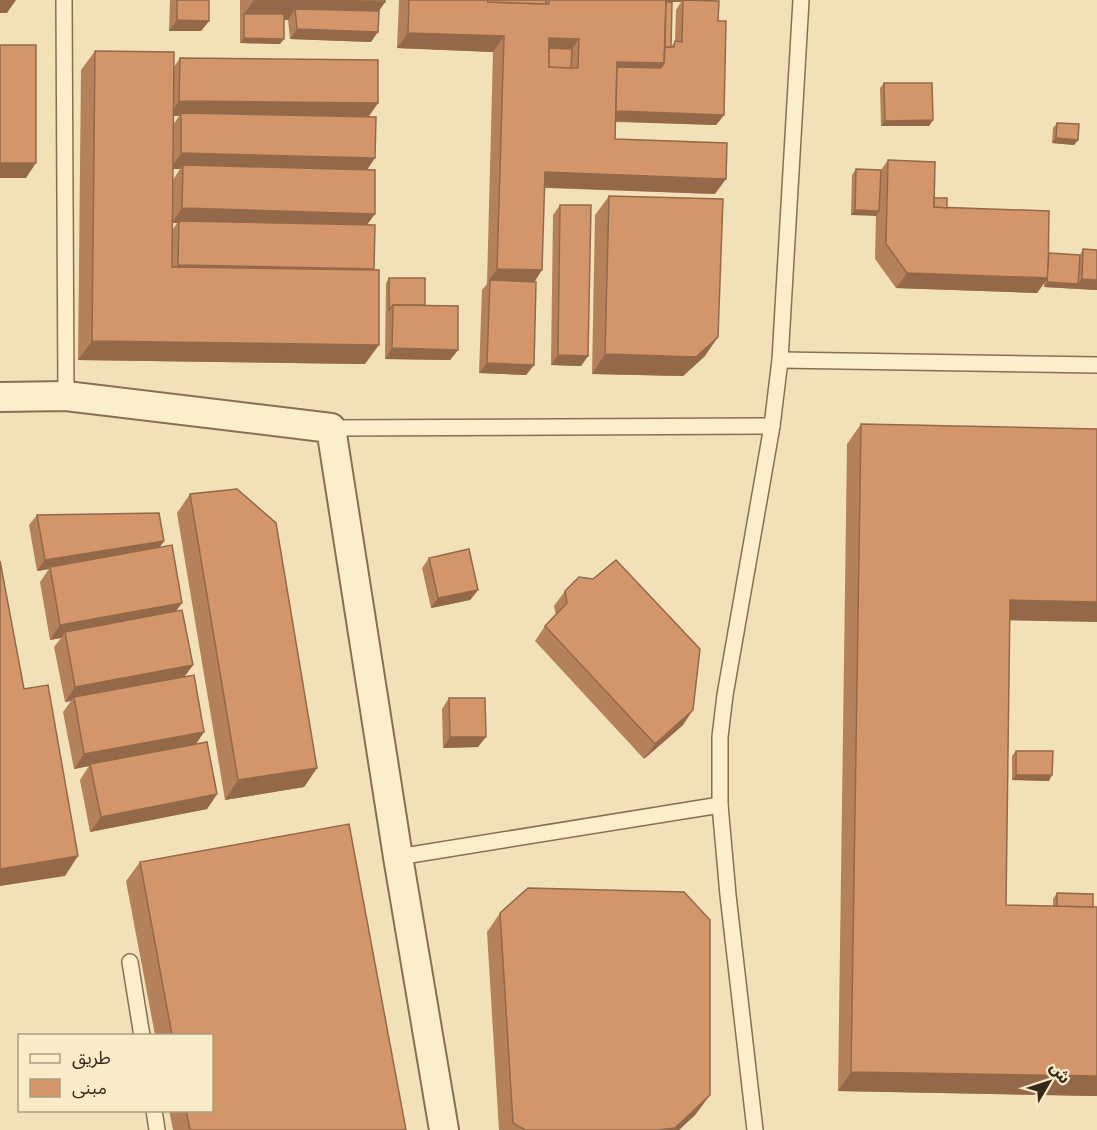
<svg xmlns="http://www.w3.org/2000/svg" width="1097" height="1130" viewBox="0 0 1097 1130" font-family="'Zilla Slab','Noto Sans Arabic',serif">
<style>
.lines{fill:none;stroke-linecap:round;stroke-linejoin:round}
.lane-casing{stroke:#886f52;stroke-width:18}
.street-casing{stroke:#886f52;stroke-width:32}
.lane{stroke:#fceecb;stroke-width:15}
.street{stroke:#fceecb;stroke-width:28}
.wall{fill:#b5815b;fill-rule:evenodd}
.shaded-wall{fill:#94694a}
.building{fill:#d3966a;stroke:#94694a;stroke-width:1.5;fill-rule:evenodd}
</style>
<rect width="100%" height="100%" fill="#f1e0b8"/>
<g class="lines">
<defs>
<g id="lane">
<path d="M64 0 66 396"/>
<path d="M780 360 1097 365"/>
<path d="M331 428 772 426"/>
<path d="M398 857 720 805"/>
<path d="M130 962 142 1036"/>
<path d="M154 1110 157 1130"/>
<path d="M755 1130 728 895 720 805V737L725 695 772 426 780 360 801 0"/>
</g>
<path id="street" d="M0 397 66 396 331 428 398 857 444 1130"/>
</defs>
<!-- lane casing -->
<use href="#lane" class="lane-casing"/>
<!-- street casing -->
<use href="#street" class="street-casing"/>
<!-- lane -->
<use href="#lane" class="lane"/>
<!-- street -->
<use href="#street" class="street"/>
</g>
<!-- wall -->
<g class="wall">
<path d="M170 0H209V21L201 31H169Z"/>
<path d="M240 0H385V2L379 11 371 42 290 39 288 20H284L280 44 240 43Z"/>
<path d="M399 0H715L718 21 724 115 716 125 615 122V139L715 194 545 188 534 282V365L526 375 479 373 482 290 487 284 493 52 397 48ZM672 2H681L676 10 675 41 671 47Z"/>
<path d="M95 51 174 67 180 58 378 103 368 117 367 170 365 364 78 360 81 70ZM173 116H179L173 125ZM173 169H180L173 180ZM172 223H177L172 231Z"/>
<path d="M884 83 933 120 929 126H881L880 88Z"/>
<path d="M1057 123 1078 140 1074 145 1052 143 1053 128Z"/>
<path d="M888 160 947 208 1048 254 1049 253 1080 255 1083 249 1097 250V290L1044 287V283L1037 293 896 288 875 259 876 215H851L852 175 856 169 881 170Z"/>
<path d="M609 196 705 356 683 376 592 374 595 215Z"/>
<path d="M560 205 588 356 581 366 551 365 553 215Z"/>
<path d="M389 278 425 305 458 350 450 360 385 359 386 283Z"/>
<path d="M861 424 1010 620 1006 905 1053 906V899L1057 893 1093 907H1097V1096L838 1091 847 444Z"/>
<path d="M190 494 317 768 304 787 225 800 177 513Z"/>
<path d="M37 515 164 541 159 548 176 611 193 665 184 677 204 732 195 744 217 794 207 809 90 832 80 780 89 766 74 769 63 712 71 701 65 702 54 647 61 638 50 640 40 582 49 569 37 571 29 525Z"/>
<path d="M429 558 478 590 470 600 431 608 422 568Z"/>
<path d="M565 591 683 725 644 759 535 641 545 626 556 615 554 606Z"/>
<path d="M449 698 478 747 443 748 442 709Z"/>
<path d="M1016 751 1049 781 1012 780V756Z"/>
<path d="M140 862 406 1130H173L169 1110H212V1035H155L126 881Z"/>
<path d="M500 913 696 1114 679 1130H499L487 932Z"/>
</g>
<!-- shaded-wall -->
<g class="shaded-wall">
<path d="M0 0H16L7 13H0Z"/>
<path d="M254 0H275L385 2 372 21 295 9 288 20 244 19V14Z"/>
<path d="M661 0H682L681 2H672L668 8Z"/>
<path d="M177 20 209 21 201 31H169Z"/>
<path d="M297 29 378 32 371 42 290 39Z"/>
<path d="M408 33 504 36 493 52 397 48Z"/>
<path d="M244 38 284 39 280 44 240 43Z"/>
<path d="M549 38 579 39 568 54 542 53Z"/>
<path d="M617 62 664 63 654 78 614 77Z"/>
<path d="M179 101 378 103 367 119 181 113 179 116H169Z"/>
<path d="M612 111 724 115 716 125 605 121Z"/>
<path d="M933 120 929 126H881L885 121Z"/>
<path d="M1056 138 1078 140 1074 145 1052 143Z"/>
<path d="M181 153 375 158 365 173 183 165 180 169H170Z"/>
<path d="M0 163H36L26 178H0Z"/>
<path d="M545 172 726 179 715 194 535 187Z"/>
<path d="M182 208 375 214 364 229 179 221 177 223H172Z"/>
<path d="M855 210 879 211 876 216 851 215Z"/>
<path d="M178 265 374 269 168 280Z"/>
<path d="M497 269 542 270 532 286 490 280 486 284Z"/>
<path d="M907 273 1048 278 1037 293 896 288Z"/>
<path d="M1082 279 1097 280V290L1044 287 1047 282 1078 284Z"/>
<path d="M718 337 705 356 683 376 592 374 605 354Z"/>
<path d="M92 341 379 345 365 364 78 360Z"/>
<path d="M392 348 458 350 450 360 385 359Z"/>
<path d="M558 355 588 356 581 366 551 365Z"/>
<path d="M487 363 534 365 526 375 479 373Z"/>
<path d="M164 541 157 551 50 567 49 569 37 571 45 560Z"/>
<path d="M478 590 470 600 431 608 438 598Z"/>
<path d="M1010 600 1097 602V622L997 620Z"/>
<path d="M182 603 171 618 65 632 61 638 50 640 60 625Z"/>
<path d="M193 665 182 680 74 697 71 701 65 702 75 687Z"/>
<path d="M693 710 683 725 644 759 655 744Z"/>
<path d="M204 732 194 747 90 764 89 766 74 769 84 754Z"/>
<path d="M450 737H486L478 747 443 748Z"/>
<path d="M317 768 304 787 225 800 238 780Z"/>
<path d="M1016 775H1052L1049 781 1012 780Z"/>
<path d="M217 794 207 809 90 832 101 817Z"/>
<path d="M78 856 65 876 0 886V869Z"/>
<path d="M851 1072 1097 1076V1096L838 1091Z"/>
<path d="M710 1095 696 1114 679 1130H658Z"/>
</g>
<!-- building -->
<g class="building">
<path d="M177 0H209V21L177 20Z"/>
<path d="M275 0H385V2Z"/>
<path d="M409 0H488V2L549 4V0H666L664 63 617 62 615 139 727 143 726 179 545 172 542 270 497 269 504 36 408 33ZM549 38 579 39 578 68 549 67Z"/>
<path d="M488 0H546V4L488 2Z"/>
<path d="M683 0 719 1 718 21H726L724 115 616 111 617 67 661 68 664 63 665 47H674L675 41 682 42Z"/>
<path d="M666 2H672L671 47H665Z"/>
<path d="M295 9 379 11 378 32 297 29Z"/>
<path d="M244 14H284V39L244 38Z"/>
<rect x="0" y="45" width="36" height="118"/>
<path d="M549 48 572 49 571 68 549 67Z"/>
<path d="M95 51 174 52 172 267 379 270V345L92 341Z"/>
<path d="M180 58 378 60V103L179 101Z"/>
<path d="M884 83H932L933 120 885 121Z"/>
<path d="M181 113 376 117 375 158 181 153Z"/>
<path d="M1057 123 1079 124 1078 140 1056 138Z"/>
<path d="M888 160 935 162 934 207 1049 211 1048 278 907 273 886 244Z"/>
<path d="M183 165 375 170V214L182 208Z"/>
<path d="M856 169 881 170 879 211 855 210Z"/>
<path d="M609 196 723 199 718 337 696 357 605 354Z"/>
<path d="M934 198H947V208L934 207Z"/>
<path d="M560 205H591L588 356 558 355Z"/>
<path d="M179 221 375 225 374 269 178 265Z"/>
<path d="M1083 249 1097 250V280L1082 279Z"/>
<path d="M1049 253 1080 255 1078 284 1047 282Z"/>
<path d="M389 278H425V305H393L389 310Z"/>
<path d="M490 280 536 282 534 365 487 363Z"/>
<path d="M393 305 458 306V350L392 348Z"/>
<path d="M861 424 1097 429V602L1010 600 1006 905 1097 907V1076L851 1072Z"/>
<path d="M237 489 276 523 317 768 238 780 190 494Z"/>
<path d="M159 513 164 541 45 560 37 515Z"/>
<path d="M172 545 182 603 60 625 50 567Z"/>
<path d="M469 549 478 590 438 598 429 558Z"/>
<path d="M616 560 700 649 693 710 655 744 545 626 567 603 565 591 579 577 593 579Z"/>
<path d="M0 561 24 689 48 685 78 856 0 869Z"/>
<path d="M182 610 193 665 75 687 65 632Z"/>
<path d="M194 675 204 732 84 754 74 697Z"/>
<path d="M449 698H485L486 737H450Z"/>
<path d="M207 742 217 794 101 817 90 764Z"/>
<path d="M1016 751H1053L1052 775H1016Z"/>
<path d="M349 824 406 1130H190L186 1110H212V1035H172L140 862Z"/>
<path d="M528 888 684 892 710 920V1095L675 1128 658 1130H525L513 1123 500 913Z"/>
<path d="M1057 893 1093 894V907L1057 906Z"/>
</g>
<!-- legend -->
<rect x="18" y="1034" width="195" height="78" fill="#f8ebc8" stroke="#aa9d82" stroke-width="1.5"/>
<rect x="30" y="1054" width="30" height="9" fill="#fceecb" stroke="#aa9d82" stroke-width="1.5"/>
<text x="72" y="1064" font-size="18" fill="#362719">طريق</text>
<rect x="30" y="1079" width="30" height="18" fill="#d3966a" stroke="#aa9d82" stroke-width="1.5"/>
<text x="72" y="1094" font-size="18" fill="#362719">مبنى</text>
<!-- north arrow -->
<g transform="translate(1049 1082) rotate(51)" stroke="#f8ebc8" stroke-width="4.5" paint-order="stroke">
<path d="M0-4.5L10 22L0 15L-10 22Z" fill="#362719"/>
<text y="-9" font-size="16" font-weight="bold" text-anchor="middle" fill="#362719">ش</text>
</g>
</svg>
